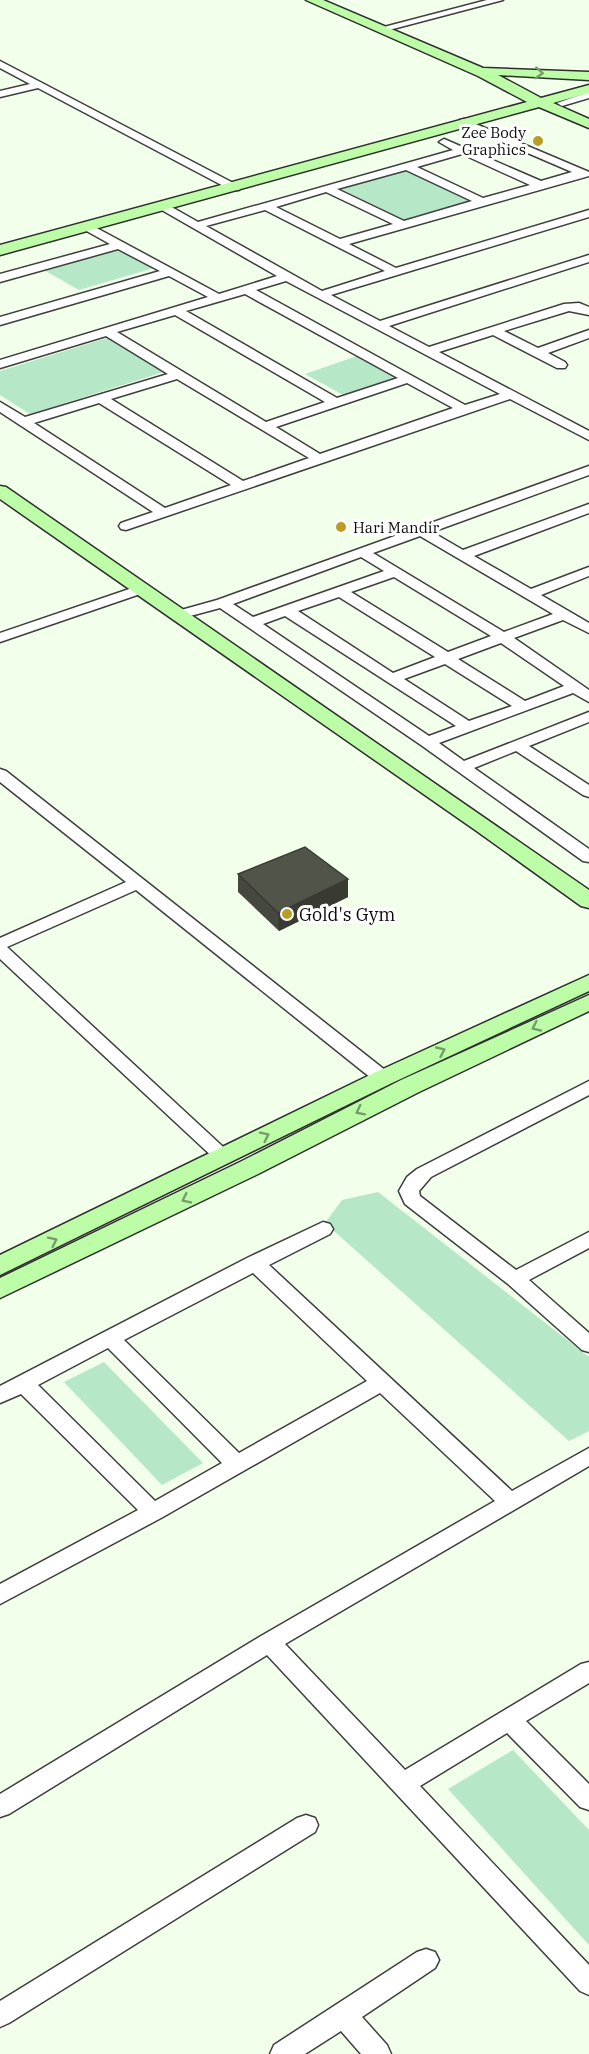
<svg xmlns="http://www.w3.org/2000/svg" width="589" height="2054" viewBox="0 0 589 2054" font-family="'IBM Plex Serif',serif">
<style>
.green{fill:#b6e8c7}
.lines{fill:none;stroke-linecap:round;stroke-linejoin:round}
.street-casing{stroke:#3f3f3f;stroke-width:3}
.secondary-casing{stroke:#2e2e2e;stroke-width:3}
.street{fill:#fff;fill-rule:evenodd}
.secondary{fill:#bdfda8;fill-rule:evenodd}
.wall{fill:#46483f}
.shaded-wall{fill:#393b33}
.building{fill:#515449;stroke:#393b33;stroke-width:1.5}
.oneway{stroke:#769d6a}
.poi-dot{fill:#b99d27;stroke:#fff;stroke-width:2}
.labels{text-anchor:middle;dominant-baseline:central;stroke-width:6;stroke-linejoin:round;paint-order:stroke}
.far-poi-label{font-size:15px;fill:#0c0c0c;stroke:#fff;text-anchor:end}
.poi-label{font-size:18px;fill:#0c0c0c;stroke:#fff;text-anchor:start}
</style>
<rect width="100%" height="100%" fill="#f2ffeb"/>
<!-- green -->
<g class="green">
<path d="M408 170 472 200 404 220 341 189Z"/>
<path d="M117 248 154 268 79 290 42 269Z"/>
<path d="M110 337 167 371 30 414 0 395V371Z"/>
<path d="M357 356 397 377 345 396 305 374Z"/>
<path d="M378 1192 589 1357V1431L569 1441 325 1223 342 1200Z"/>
<path d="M104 1362 203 1463 162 1485 64 1382Z"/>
<path d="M513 1750 589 1830V1945L448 1789Z"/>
</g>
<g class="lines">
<defs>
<g id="street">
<path d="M487 0H503L389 30 384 27Z"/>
<path d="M0 61 239 186 240 188 239 190H231L38 88 0 97V91L30 84 0 68Z"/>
<path d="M589 92V98L562 106 557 103Z"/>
<path d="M464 119 589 172V176L349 244 396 268 589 210V217L331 295 380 321 589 255V262L389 326 429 347 564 304 579 303 589 307V315L569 311 504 331 538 348 589 330V338L548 353 565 362 567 365 565 368H557L493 335 439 352 589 431V440L510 399 126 530 121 529 119 526 121 523 153 512 0 412V402L25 417 168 374 106 336 0 368V360L208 297 169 276 0 325V317L160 271 118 249 0 282V274L110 244 83 229V225H91L219 294 277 276 160 209V205H168L198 222 453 150 439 142 444 139 541 181 572 172 460 124V120ZM462 154 530 185 483 198 417 167ZM406 170 472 201 404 221 337 189ZM326 192 393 224 340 239 276 207ZM265 210 385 271 322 291 206 226ZM286 281 500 394 465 405 256 290ZM245 294 398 378 337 398 186 311ZM175 315 325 402 266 422 117 332ZM177 379 309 458 243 481 111 399ZM407 383 453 408 320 454 276 427ZM99 403 231 485 165 508 34 423Z"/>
<path d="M589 466V475L432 532 463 550 589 504V513L474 556 531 589 589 567V576L541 595 589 623V633L563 620 514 638 589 690V702L573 693 439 743 464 761 589 712V722L529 746 589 785V797L583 795 516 751 474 768 589 849V862L583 861 421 745 220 608 179 619 172 615 174 612 217 600ZM420 536 553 614 504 632 373 553ZM361 557 384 571 253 617 233 604ZM394 577 491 636 448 652 351 592ZM339 597 435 657 393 673 298 611ZM285 616 456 726 429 736 263 624ZM501 643 564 686 525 701 458 659ZM445 664 512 706 469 721 404 679Z"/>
<path d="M141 585 146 586 148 589 146 592 0 642V633Z"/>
<path d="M0 769 6 771 390 1074 392 1078 390 1082H376L136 890 7 947 234 1157 231 1161 224 1163 217 1161 0 959V938L126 882 0 782Z"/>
<path d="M589 1081V1095L431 1177 419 1191 420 1196 516 1270 589 1232V1248L529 1280 589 1333V1352L582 1350 508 1284 405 1204 399 1191 407 1177 417 1169Z"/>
<path d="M323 1222 330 1224 333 1229 330 1234 269 1265 512 1491 589 1448V1466L285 1644 405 1770 581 1664 589 1662V1683L526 1721 589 1784V1810L580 1807 507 1733 420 1786 589 1965V1995L580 1991 267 1655 9 1814 0 1817V1794L261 1636 495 1501 380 1393 161 1518 0 1604V1584L138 1510 21 1394 0 1403V1386L247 1258ZM253 1273 367 1381 239 1453 124 1340ZM108 1348 222 1463 155 1501 38 1385Z"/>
<path d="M306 1815 315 1818 318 1825 315 1832 9 2023 0 2027V2001L297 1818Z"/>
<path d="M426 1949 435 1952 439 1960 435 1968 362 2017 387 2045 391 2054H361L341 2031 305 2054H270L274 2045 417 1952Z"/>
</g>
<g id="secondary">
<path d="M306 0H323L483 68 589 72V80L498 75 541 98 589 85V93L553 103 589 119V128L539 107 0 255V245L527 102 478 76Z"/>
<path d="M0 486 6 487 589 890V908L581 906 478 832 0 499Z"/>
<path d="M589 975V991L392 1083 0 1275V1255L374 1073Z"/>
<path d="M589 995V1011L419 1092 260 1173 0 1298V1278L242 1161 401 1080Z"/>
</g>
</defs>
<!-- street casing -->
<use href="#street" class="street-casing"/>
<!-- secondary casing -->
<use href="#secondary" class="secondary-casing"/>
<!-- street -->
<use href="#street" class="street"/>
<!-- secondary -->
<use href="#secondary" class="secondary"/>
</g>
<!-- wall -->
<path class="wall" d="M238 874 348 897 279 931 238 892Z"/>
<!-- shaded-wall -->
<path class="shaded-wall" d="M348 879V897L279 931 278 913Z"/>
<!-- building -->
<path class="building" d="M305 847 348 879 278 913 238 874Z"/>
<!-- one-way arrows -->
<defs><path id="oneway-chevron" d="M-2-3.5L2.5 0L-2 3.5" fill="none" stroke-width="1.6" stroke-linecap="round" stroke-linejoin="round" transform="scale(1.5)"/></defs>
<g class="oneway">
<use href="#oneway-chevron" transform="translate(539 73) rotate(3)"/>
<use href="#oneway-chevron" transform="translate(536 1027) rotate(155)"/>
<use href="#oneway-chevron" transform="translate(441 1051) rotate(-25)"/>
<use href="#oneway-chevron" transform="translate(360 1111) rotate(153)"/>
<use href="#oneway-chevron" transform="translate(265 1136) rotate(-26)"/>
<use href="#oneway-chevron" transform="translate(186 1199) rotate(154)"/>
<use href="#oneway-chevron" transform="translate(53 1241) rotate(-26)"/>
</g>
<!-- markers -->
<g class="poi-dot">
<circle cx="538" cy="141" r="6"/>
<circle cx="341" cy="527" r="6"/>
<circle cx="287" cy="914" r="6"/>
</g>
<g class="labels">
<!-- far-poi labels -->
<g class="far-poi-label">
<text x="526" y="132">Zee Body<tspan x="526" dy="17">Graphics</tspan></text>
<text x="353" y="527" text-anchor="start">Hari Mandir</text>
</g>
<!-- poi labels -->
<g class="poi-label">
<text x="299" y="914">Gold's Gym</text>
</g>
</g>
</svg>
